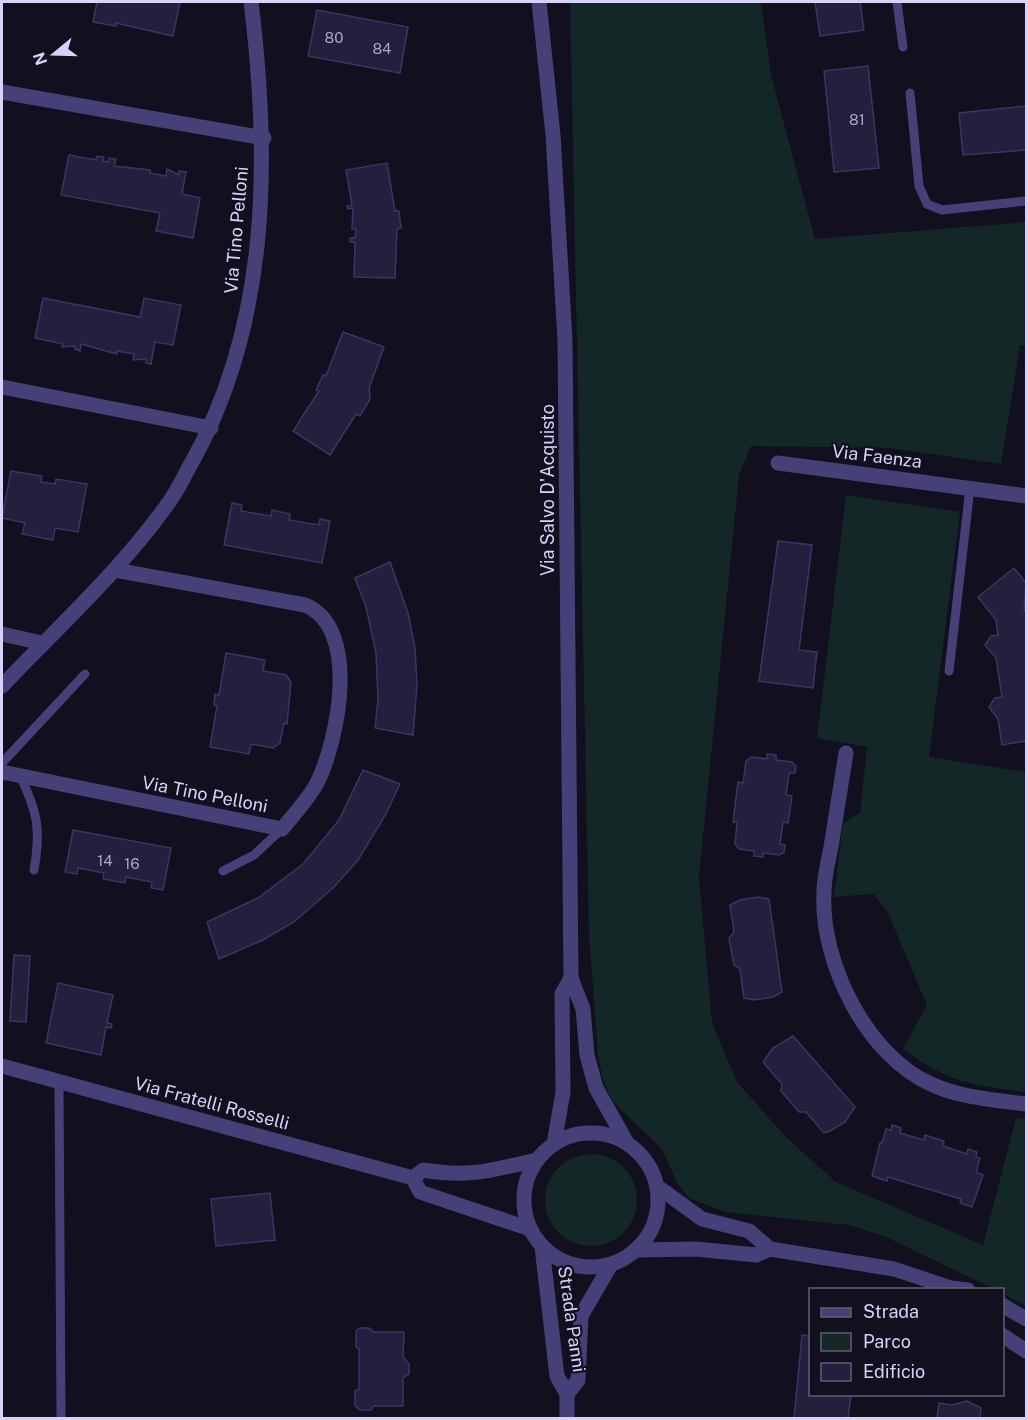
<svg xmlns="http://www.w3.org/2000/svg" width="1028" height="1420" viewBox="0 0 1028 1420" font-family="'Public Sans',sans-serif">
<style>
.green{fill:#132727}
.building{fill:#251e3d;stroke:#3f3266;stroke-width:1.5}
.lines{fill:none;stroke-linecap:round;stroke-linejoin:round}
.service{stroke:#454078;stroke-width:9}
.minor{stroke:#454078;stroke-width:15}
.tertiary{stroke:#454078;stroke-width:15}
.labels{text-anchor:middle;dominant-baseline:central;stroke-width:4.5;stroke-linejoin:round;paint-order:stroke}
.number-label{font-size:15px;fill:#aba5ca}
.street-label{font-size:18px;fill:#d8d2f9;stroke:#120f1e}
</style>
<rect width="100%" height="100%" fill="#120f1e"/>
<!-- green -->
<g class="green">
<path d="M570 2H761L771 75 815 239 1026 222V345H1020L1001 464 889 448 751 446 739 475 699 877 712 1023 737 1082 788 1139 836 1182 983 1245 1016 1118 1026 1119V1306L1003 1294 1002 1290 994 1289 886 1237 849 1225 725 1212 689 1198 677 1183 662 1149 613 1102 603 1080 598 1056 589 934Z"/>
<path d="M846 495 960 512 929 757 1026 772V1092C971 1085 949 1083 903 1049L927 1005 887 911 873 894 834 897 843 823 860 813 867 747 817 738Z"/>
<circle cx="591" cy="1200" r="46"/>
</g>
<!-- building -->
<g class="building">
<path d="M97 2H180L173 36 116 23V26L93 22Z"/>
<path d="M815 2H860L864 30 820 36Z"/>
<path d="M317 10 408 27 400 73 308 56Z"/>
<path d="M868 66 879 168 834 172 824 71Z"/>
<path d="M1026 106V150L963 155 959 113Z"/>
<path d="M69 155 96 160 97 156 104 157 103 161 108 162 109 158 116 159 114 166 150 170V173L166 176 167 169 179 175V171L186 172 182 194 200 198 193 238 156 231 160 213 61 195Z"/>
<path d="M387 163 395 211H399L401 228 397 229 395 278 354 277 355 242H350V238H355L356 229H352L353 208 348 209 347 206 352 205 346 170Z"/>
<path d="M43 298 140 317 144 298 181 305 173 345 155 342 151 364 146 363V359L133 360 134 354 117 351V354L81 344 80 351 75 349V346L62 347 63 344 35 338Z"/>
<path d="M343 332 384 347 369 388 370 399 360 416 356 414 330 455 293 431 319 391 316 390 323 375 326 376Z"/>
<path d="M11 471 42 476 40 482 55 484 56 479 87 484 78 532 55 528 53 540 22 534 25 523 2 518Z"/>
<path d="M232 503 242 505 241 511 271 516 272 510 290 514 289 520 319 525 320 519 330 521 322 563 224 545Z"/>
<path d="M778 541 812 545 799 650 817 652 813 688 759 681Z"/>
<path d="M390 562 408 613 415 648 417 684 413 735 375 728 378 700 376 653 366 607 355 578Z"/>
<path d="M1014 568 1026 583 1024 610 1026 613V741L1002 745 998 719 989 707 995 698 1002 697 996 658 985 645 991 636 998 635 996 620 978 597Z"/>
<path d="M226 653 265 660 263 671 286 675 291 682 287 724 284 723 280 743 273 748 251 744 249 754 210 747 217 706 214 705 215 694 219 695Z"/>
<path d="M767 754 776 755V760L792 762 796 766 795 773H789L786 795 792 796 788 823 783 822 780 844 785 845 784 852 779 855 763 853V857L754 856V851L739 849 735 844 737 822H733L738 782 743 783 746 761 751 757 767 759Z"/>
<path d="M363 770 400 784 386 814 358 860 334 887 294 922 263 940 219 959 207 922 258 898 303 864 339 820Z"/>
<path d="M73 830 171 848 163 890 151 888 152 882 126 877 125 883 103 879 104 873 78 868 77 874 65 872Z"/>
<path d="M758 897 769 899 782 992 773 997 754 1000 744 998 740 969 734 965 729 938 734 932 730 905 740 900Z"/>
<path d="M14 955 30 956 26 1022 10 1021Z"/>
<path d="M58 983 113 995 107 1023 112 1024 111 1028 106 1027 101 1055 46 1043Z"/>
<path d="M793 1036 855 1107 845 1122 830 1131 824 1133 806 1112H799L781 1091 782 1084 763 1062 773 1048Z"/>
<path d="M892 1125 901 1128 900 1133 924 1140 925 1135 944 1141 943 1146 967 1154 968 1149 977 1152 976 1157 980 1158 976 1172 983 1175 972 1207 960 1203 961 1199 888 1177 887 1181 872 1176 880 1143H882L886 1129 891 1130Z"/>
<path d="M270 1193 275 1240 216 1246 211 1199Z"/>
<path d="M360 1328H369L374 1332H404L403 1357 409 1364V1374L403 1378V1406H374L371 1410H360L355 1406V1391L359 1389V1349L356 1347V1331Z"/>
<path d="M802 1335 810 1336V1394H851L848 1418H794Z"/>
<path d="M967 1401 981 1408 980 1418H937L939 1403 952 1405Z"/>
</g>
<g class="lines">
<!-- service -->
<g class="service">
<path d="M897 2 903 47"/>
<path d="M910 93 919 186 927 204 942 210 1026 201"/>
<path d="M949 671 970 488"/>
<path d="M2 763 85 674"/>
<path d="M20 776C38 812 41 831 34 870"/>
<path d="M223 871 254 855 282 829"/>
<path d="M59 1084 61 1418"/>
</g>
<!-- minor -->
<g class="minor">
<path d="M2 92 264 138"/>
<path d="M2 387 211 428"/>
<path d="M778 463 1026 496"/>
<path d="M2 634 42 643"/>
<path d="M2 686C58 627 119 572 167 505 177 492 184 476 192 462 270 322 270 157 251 2"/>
<path d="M846 753C841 784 836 816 831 847 828 862 824 878 824 892 820 962 867 1057 933 1085 962 1098 996 1100 1026 1104"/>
<path d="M2 772 282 829C294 814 309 799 318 781 338 739 361 628 305 605L115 570"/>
</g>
<!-- tertiary -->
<g class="tertiary">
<path d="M539 2 553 135 565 340 571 978 583 1009 587 1055 596 1088 627 1143"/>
<path d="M2 1066 413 1178 420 1192 530 1229"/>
<circle cx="591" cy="1200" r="67"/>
<path d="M554 1144 563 1092 562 994 571 978"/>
<path d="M413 1178 423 1170C470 1178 491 1170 537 1160"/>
<path d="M658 1187 702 1219 749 1231 770 1249 894 1269 951 1288 968 1290"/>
<path d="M542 1247 557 1376 567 1394V1418"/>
<path d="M637 1250 696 1249 756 1255 770 1249"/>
<path d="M1002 1305 1026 1319"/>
<path d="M1002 1335 1026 1351"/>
<path d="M567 1394 578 1380 581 1316 610 1266"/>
</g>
</g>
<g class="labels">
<!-- number labels -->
<g class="number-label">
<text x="334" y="37">80</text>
<text x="382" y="48">84</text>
<text x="857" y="119">81</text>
<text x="105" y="860">14</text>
<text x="132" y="863">16</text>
</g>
<!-- street labels -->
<g class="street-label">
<text transform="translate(236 230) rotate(-85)">Via Tino Pelloni</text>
<text transform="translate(877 456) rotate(7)">Via Faenza</text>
<text transform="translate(547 490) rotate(-90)">Via Salvo D'Acquisto</text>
<text transform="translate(205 794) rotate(11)">Via Tino Pelloni</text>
<text transform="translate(212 1103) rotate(15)">Via Fratelli Rosselli</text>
<text transform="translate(572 1319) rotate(82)">Strada Panni</text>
</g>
</g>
<!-- border -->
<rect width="1028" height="1420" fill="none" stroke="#d8d2f9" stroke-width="6"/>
<!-- legend -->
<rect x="809" y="1288" width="195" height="108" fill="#120f1e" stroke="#615d76" stroke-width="1.5"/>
<rect x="821" y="1308" width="30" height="9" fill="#454078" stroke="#615d76" stroke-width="1.5"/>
<text x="863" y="1318" font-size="18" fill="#d8d2f9">Strada</text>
<rect x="821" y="1333" width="30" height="18" fill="#132727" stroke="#615d76" stroke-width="1.5"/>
<text x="863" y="1348" font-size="18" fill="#d8d2f9">Parco</text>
<rect x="821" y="1363" width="30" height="18" fill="#251e3d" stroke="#615d76" stroke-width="1.5"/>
<text x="863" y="1378" font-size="18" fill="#d8d2f9">Edificio</text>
<!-- north arrow -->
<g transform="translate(54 54) rotate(251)" stroke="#120f1e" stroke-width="4.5" paint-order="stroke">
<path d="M0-4.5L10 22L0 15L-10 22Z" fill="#d8d2f9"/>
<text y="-9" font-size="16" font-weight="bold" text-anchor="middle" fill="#d8d2f9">N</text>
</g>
</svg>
